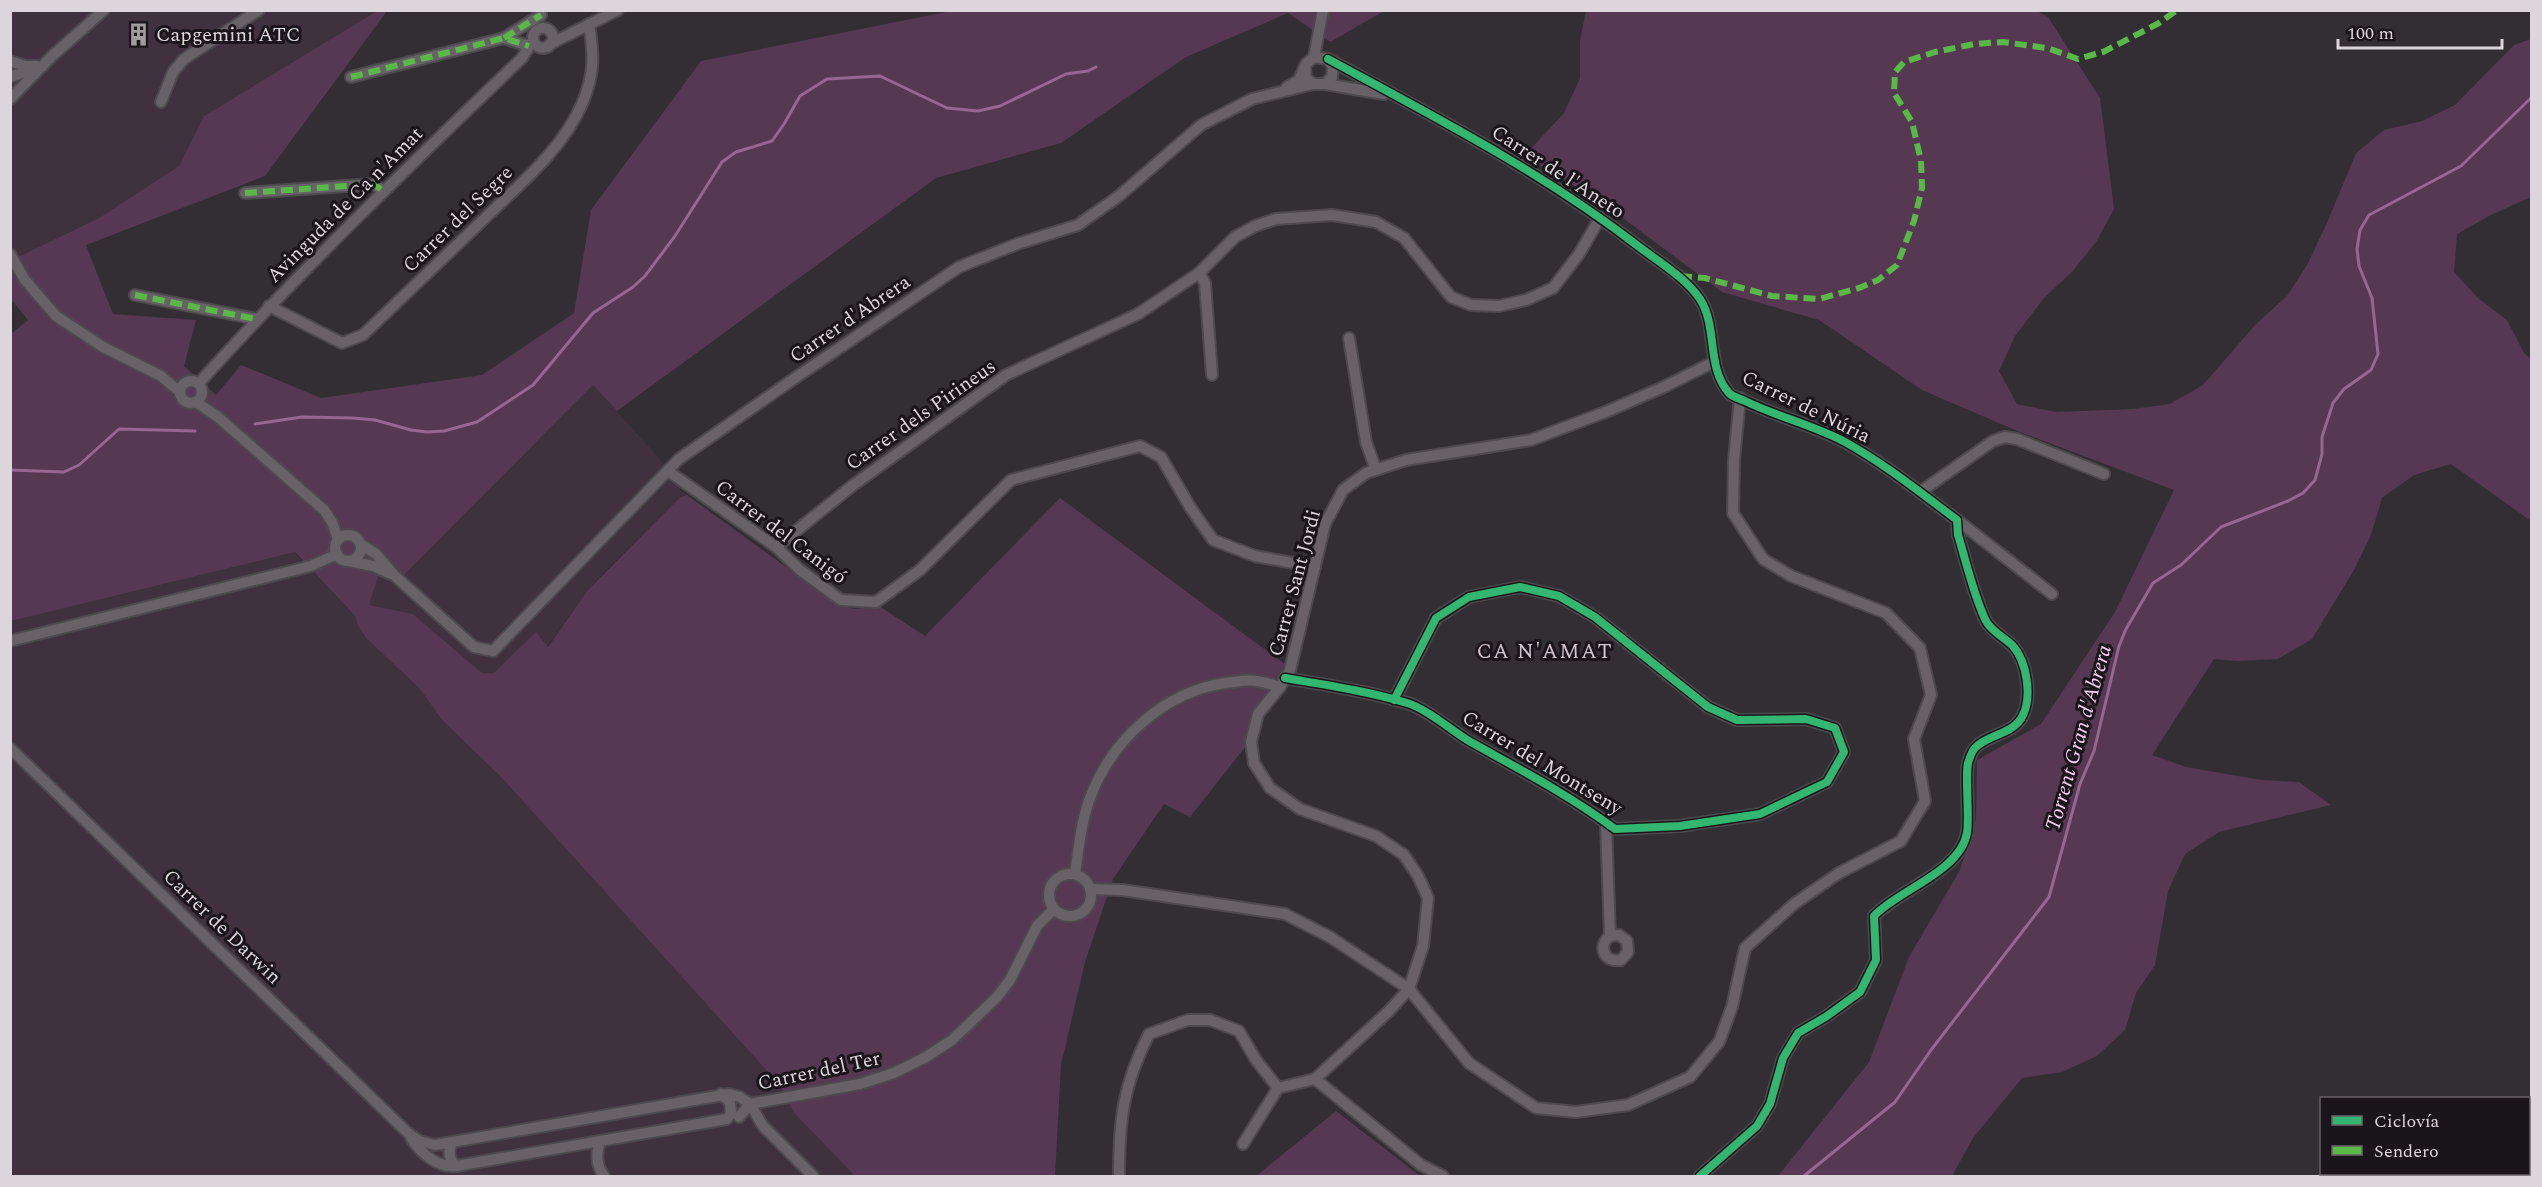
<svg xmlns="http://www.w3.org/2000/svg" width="2542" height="1187" viewBox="0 0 2542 1187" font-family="Spectral,serif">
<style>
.built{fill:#3f313e}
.green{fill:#563853}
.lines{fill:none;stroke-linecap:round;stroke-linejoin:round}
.stream{stroke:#956791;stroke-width:3}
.street-casing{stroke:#4d4a4d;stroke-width:14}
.street{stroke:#696168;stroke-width:10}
.quiet{stroke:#58b947;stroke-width:6;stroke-dasharray:12 6;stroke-linecap:butt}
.cycleway-casing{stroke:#1a151a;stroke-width:11}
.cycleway{stroke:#33b770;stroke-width:8}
.labels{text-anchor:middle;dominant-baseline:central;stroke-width:6;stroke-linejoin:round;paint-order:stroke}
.poi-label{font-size:20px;fill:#dcd5db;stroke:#1a151a;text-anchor:start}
.street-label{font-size:20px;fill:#dcd5db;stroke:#1a151a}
.neighbourhood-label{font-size:21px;letter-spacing:1.5px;fill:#d0c2ce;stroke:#1a151a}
.water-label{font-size:21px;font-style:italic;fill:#facef5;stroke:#1a151a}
</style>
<rect width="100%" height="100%" fill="#332e33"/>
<!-- built -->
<g class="built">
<path d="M11 11H377L204 116 179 166 99 218 11 261Z"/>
<path d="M593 385 659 458 681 491 687 495 679 497 608 568 587 591 547 647 536 632 502 668 494 673H482L413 614 369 605 379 573 395 584Z"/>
<path d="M294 552 355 616 358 626 366 638 420 689 442 720 501 777 780 1084 794 1113 855 1176H11L10 621Z"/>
</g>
<!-- green -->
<g class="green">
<path d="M377 11H387L265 176 86 245 113 314 196 320 184 366 216 395 241 365 321 398 482 375 574 313 591 210 701 61 951 11H1384L1330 42 1288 13 1186 57 1061 143 936 178 617 411 593 385 395 584 379 574 369 605 413 614 482 673H494L536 632 548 647 587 591 680 497 687 495 837 604 854 609 879 606 925 636 1060 498 1286 665 1248 732 1246 746 1190 817 1164 804 1113 879 1085 962 1061 1065 1055 1176H855L794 1113 779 1084 501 777 442 720 420 689 366 638 358 626 355 616 295 552 11 621V334L28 320 11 299 10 261 99 218 179 166 204 116Z"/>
<path d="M1586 11H2037L2048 17 2100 98 2114 209 2096 242 2072 272 2044 298 2015 336 1999 371 2017 404 2056 412 2133 409 2170 404 2203 385 2256 324 2287 296 2307 265 2327 223 2356 153 2384 130 2422 121 2455 105 2514 45 2531 39V197L2491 215 2457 234 2454 272 2478 298 2507 320 2524 353 2531 359V521L2451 464 2414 475 2382 498 2371 535 2354 570 2312 639 2278 659 2238 661 2214 659 2152 755 2186 767 2261 780 2299 782 2331 805 2219 832 2185 854 2168 891 2155 965 2136 993 2125 1030 2097 1056 2062 1072 2022 1078 1973 1138 1952 1176H1778L1869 1062 1909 957 1960 870 1976 819 1977 760 2041 724 2115 612 2174 490 2015 430 1922 390 1819 320 1722 292 1600 201 1524 156 1564 113 1580 78V41Z"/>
<path d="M1336 1111 1420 1176H1256Z"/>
</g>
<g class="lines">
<!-- stream -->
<g class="stream">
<path d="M255 424 302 417 353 418 375 420 411 430 427 432 444 431 477 422 533 385 593 313 633 287 645 276 675 236 722 162 736 152 772 141 784 124 800 96 827 79 880 76 947 108 978 111 1000 106 1066 74 1088 71 1096 67"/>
<path d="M10 470 64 472 79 465 119 429 195 431"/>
<path d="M1804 1176 1895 1102 1931 1050 2049 897 2080 784 2094 751 2119 646 2126 629 2153 583 2181 565 2221 527 2288 501 2303 493 2315 480 2322 454V437L2333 403 2344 389 2371 370 2378 354 2372 298 2359 266 2357 249 2360 230 2369 215 2461 166 2532 97"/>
</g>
<defs>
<g id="street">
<circle cx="543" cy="38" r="10"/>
<path d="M504 38 541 15"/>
<path d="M550 44 618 10"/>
<path d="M1314 57 1323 10"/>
<path d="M1328 59C1435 117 1542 172 1638 246 1659 262 1686 278 1700 299 1718 327 1706 367 1729 393 1732 397 1741 399 1745 401 1778 417 1813 425 1845 442 1885 464 1921 493 1957 520L1958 535C1966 561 1974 597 1986 621 1991 631 2005 638 2013 646 2027 662 2032 696 2023 715 2014 735 1987 734 1975 748 1972 751 1970 757 1969 760 1964 770 1970 815 1967 833 1960 872 1898 890 1874 916L1876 960 1860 992 1827 1016 1798 1033 1783 1058 1770 1104 1757 1126 1700 1176"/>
<path d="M10 61 25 66H36"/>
<path d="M10 77 39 67"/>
<path d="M351 77 504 38 529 46"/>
<path d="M1325 84 1384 94"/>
<path d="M1287 87 1299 80 1306 64 1314 57 1328 59 1333 67 1332 77 1325 84H1313L1306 78 1305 67"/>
<path d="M10 99 51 57 104 10"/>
<path d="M161 102 173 72 184 59 259 10"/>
<path d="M245 193 374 184 383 191"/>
<path d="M10 254 25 280 56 316 103 347 161 376 180 392"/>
<path d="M1199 273 1205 283 1212 375"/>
<path d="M135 295 256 319"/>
<path d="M269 306 342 343 363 335C404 296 444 257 485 218 520 184 562 150 582 104 595 73 594 56 589 24"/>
<path d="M1349 338 1366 442 1376 470"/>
<circle cx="191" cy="392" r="11"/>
<path d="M199 383C301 270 411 164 522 58L533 40"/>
<path d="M196 402 218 417 324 510 332 522 338 539"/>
<path d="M668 471 776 547 800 570 841 600 876 602 920 570 1011 480 1140 446 1161 457 1190 507 1213 540 1255 556 1315 567"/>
<path d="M1920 492 1993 441 2005 437 2017 439 2104 474"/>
<path d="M1957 520 2052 594"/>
<circle cx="348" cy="548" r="13"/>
<path d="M362 545 376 554 395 576 474 647 493 651 679 459 795 378 959 267 1017 244 1078 225 1119 196 1201 125 1252 99 1313 84"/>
<path d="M776 547 852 486 1006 375 1138 314 1199 273 1235 237 1255 226 1276 219 1332 215 1376 222 1404 238 1451 297 1471 305 1499 306 1526 300 1553 288 1579 254 1600 218"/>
<path d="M349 561 373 566 391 574"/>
<path d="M10 641 311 566 337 554"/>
<path d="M1285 678C1326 685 1367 691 1407 703 1427 709 1451 730 1469 741 1519 769 1569 795 1615 829L1680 826 1760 814 1827 782 1844 752 1835 728 1806 719 1737 720 1708 707 1595 617 1559 596 1520 587 1469 597 1436 618 1394 700"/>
<path d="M10 748 408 1133 419 1141 435 1145 729 1094 740 1097 750 1104 763 1126 813 1176"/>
<path d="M1606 823 1610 936C1597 946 1604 963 1621 960L1628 952 1627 941 1619 935 1610 936"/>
<circle cx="1070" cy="895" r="21"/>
<path d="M1075 874C1079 847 1081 819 1092 793 1114 738 1165 692 1225 683 1236 682 1247 679 1257 681 1265 682 1273 685 1280 687"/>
<path d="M1090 889 1122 890 1285 914 1330 937 1409 989 1469 1063 1536 1108 1576 1112 1628 1105 1690 1077 1719 1042 1732 1007 1745 948 1794 904 1839 873 1901 841 1925 801 1914 739 1931 695 1920 648 1886 613 1791 576 1763 559 1733 513 1734 460 1740 398"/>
<path d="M1315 1079 1421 1165 1443 1176"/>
<path d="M1278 1088 1315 1079 1389 1011 1409 989 1423 946 1428 898 1418 876 1404 855 1376 836 1300 809 1270 788 1254 763 1251 742 1258 714 1280 687 1290 670 1325 524 1343 490 1366 473 1406 460 1531 440 1608 411 1666 386 1714 362"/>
<path d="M739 1117 750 1104 860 1084 894 1073 926 1057 952 1040 997 997 1010 980 1037 926 1054 909"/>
<path d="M411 1138C421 1153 437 1168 456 1166"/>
<path d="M600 1141C596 1155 596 1165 604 1176"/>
<path d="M452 1142C448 1151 448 1159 456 1166L727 1119 731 1114 730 1102 721 1094"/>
<path d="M1243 1144 1278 1088"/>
<path d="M1119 1176C1119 1120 1123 1085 1149 1034L1188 1020H1210L1239 1031 1256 1060 1278 1088"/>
</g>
</defs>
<!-- street casing -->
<use href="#street" class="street-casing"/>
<!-- street -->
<use href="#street" class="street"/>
<!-- quiet -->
<g class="quiet">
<path d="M504 38 541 15"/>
<path d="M351 77 504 38 529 46"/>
<path d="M245 193 374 184 383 191"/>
<path d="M1680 276 1705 278 1772 296 1819 299 1859 288 1878 280 1897 265 1914 221 1922 188 1921 161 1912 122 1894 93 1895 72 1904 62 1935 52 1974 44 2003 42 2047 48 2078 59 2103 52 2159 23 2177 10"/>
<path d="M135 295 256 319"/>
</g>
<defs>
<g id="cycleway">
<path d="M1328 59C1435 117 1542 172 1638 246 1659 262 1686 278 1700 299 1718 327 1706 367 1729 393 1732 397 1741 399 1745 401 1778 417 1813 425 1845 442 1885 464 1921 493 1957 520L1958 535C1966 561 1974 597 1986 621 1991 631 2005 638 2013 646 2027 662 2032 696 2023 715 2014 735 1987 734 1975 748 1972 751 1970 757 1969 760 1964 770 1970 815 1967 833 1960 872 1898 890 1874 916L1876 960 1860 992 1827 1016 1798 1033 1783 1058 1770 1104 1757 1126 1700 1176"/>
<path d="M1285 678C1326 685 1367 691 1407 703 1427 709 1451 730 1469 741 1519 769 1569 795 1615 829L1680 826 1760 814 1827 782 1844 752 1835 728 1806 719 1737 720 1708 707 1595 617 1559 596 1520 587 1469 597 1436 618 1394 700"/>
</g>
</defs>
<!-- cycleway casing -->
<use href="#cycleway" class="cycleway-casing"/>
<!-- cycleway -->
<use href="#cycleway" class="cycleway"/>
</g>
<!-- icons -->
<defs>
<symbol id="building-bare" viewBox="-9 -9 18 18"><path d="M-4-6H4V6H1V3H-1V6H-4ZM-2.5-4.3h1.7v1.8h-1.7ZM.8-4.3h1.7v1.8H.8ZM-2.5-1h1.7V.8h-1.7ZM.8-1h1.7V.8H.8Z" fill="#a19ba0" stroke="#1a151a" stroke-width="2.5" paint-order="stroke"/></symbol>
</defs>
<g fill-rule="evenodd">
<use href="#building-bare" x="122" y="18" width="33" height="33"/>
</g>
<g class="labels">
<!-- poi labels -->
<g class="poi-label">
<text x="156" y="35">Capgemini ATC</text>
</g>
<!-- street labels -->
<g class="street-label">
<text transform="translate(1558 172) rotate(33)">Carrer de l'Aneto</text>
<text transform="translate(345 205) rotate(-45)">Avinguda de Ca n'Amat</text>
<text transform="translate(458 219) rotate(-44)">Carrer del Segre</text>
<text transform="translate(850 319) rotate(-34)">Carrer d'Abrera</text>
<text transform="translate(1806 407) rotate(26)">Carrer de Núria</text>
<text transform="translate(921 415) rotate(-35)">Carrer dels Pirineus</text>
<text transform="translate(781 532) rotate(37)">Carrer del Canigó</text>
<text transform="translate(1295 583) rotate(-75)">Carrer Sant Jordi</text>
<text transform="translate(1542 763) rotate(31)">Carrer del Montseny</text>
<text transform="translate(222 927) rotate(44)">Carrer de Darwin</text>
<text transform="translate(819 1071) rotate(-12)">Carrer del Ter</text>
</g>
<!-- neighbourhood labels -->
<g class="neighbourhood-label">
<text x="1545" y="652">CA N'AMAT</text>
</g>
<!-- water labels -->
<g class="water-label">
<text transform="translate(2079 738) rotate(-74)">Torrent Gran d'Abrera</text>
</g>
</g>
<!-- border -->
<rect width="2542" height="1187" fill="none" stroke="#dcd5db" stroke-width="24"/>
<!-- legend -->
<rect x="2320" y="1097" width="210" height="78" fill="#1a151a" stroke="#686267" stroke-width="1.5"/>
<rect x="2332" y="1116" width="30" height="9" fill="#33b770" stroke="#686267" stroke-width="1.5"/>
<text x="2374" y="1127" font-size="18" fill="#dcd5db">Ciclovía</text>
<rect x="2332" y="1146" width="30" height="9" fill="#58b947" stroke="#686267" stroke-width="1.5"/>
<text x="2374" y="1157" font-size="18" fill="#dcd5db">Sendero</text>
<!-- scale -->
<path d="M2338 39v9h164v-9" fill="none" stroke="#dcd5db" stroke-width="3"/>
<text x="2347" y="39" font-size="18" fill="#dcd5db" stroke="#1a151a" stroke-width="4.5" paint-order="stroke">100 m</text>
</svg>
